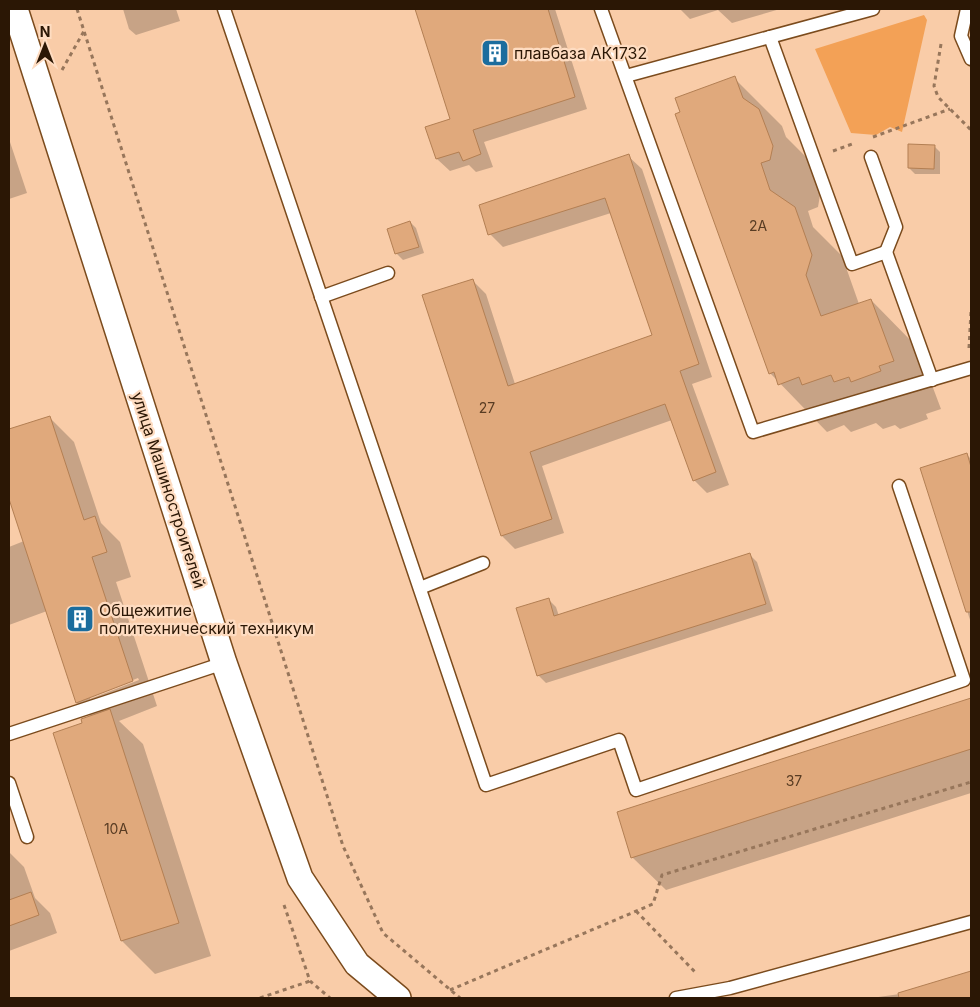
<svg xmlns="http://www.w3.org/2000/svg" width="980" height="1007" viewBox="0 0 980 1007" font-family="Inter,sans-serif">
<style>
.green{fill:#f3a156}
.shadow{fill:#0003;fill-rule:evenodd}
.building{fill:#e0a97c;stroke:#b37f53}
.lines{fill:none;stroke-linecap:round;stroke-linejoin:round}
.service-casing{stroke:#7b4b1d;stroke-width:15}
.minor-casing{stroke:#7b4b1d;stroke-width:28}
.path{stroke:#97765b;stroke-width:3;stroke-dasharray:4 4;stroke-linecap:butt}
.service{stroke:#fff;stroke-width:12}
.minor{stroke:#fff;stroke-width:25}
.labels{text-anchor:middle;dominant-baseline:central;stroke-width:4.5;stroke-linejoin:round;paint-order:stroke}
.number-label{font-size:14px;fill:#583c23}
.poi-label{font-size:16px;fill:#2b1705;stroke:#fedcc1;text-anchor:start}
.street-label{font-size:16px;fill:#2b1705;stroke:#fedcc1}
</style>
<rect width="100%" height="100%" fill="#f9cca8"/>
<!-- green -->
<path class="green" d="M924 15 927 20 902 132 890 127 876 135 851 133 815 49Z"/>
<!-- shadow -->
<g class="shadow">
<path d="M123 9H176L180 21 136 35 129 29Z"/>
<path d="M422 9H555L587 109 484 142 493 167 476 172 469 165 450 171 437 159 427 128 451 120 417 10Z"/>
<path d="M680 9H780L732 23 718 10 690 19Z"/>
<path d="M734 78 782 126 786 137 807 158 820 195 818 207 808 211 813 227 842 256 859 304 871 300 918 348 941 409 926 414 928 419 900 429 895 425 883 429 876 423 851 432 844 425 827 432 770 373Z"/>
<path d="M9 139 27 193 9 199Z"/>
<path d="M934 146 940 152V174H915L909 168Z"/>
<path d="M628 156 642 169 712 377 692 384 729 485 707 493 694 480 672 420 542 466 564 533 515 549 502 536 472 280 486 294 515 384 653 336 611 213 503 247 490 234Z"/>
<path d="M410 222 416 228 424 253 403 260 397 254 389 229Z"/>
<path d="M49 417 74 442 101 523 120 542 131 577 116 582 157 706 119 721 143 744 211 956 155 974 122 941 84 724 91 717 77 703 47 611 9 625V547L24 541 9 495V431ZM138 678 139 680 90 699V697Z"/>
<path d="M966 454 971 459V623L922 468Z"/>
<path d="M750 555 757 562 773 611 546 683 538 675 548 599 556 607 559 616Z"/>
<path d="M970 700 971 793 666 890 632 857Z"/>
<path d="M9 852 24 867 35 898 50 913 57 933 9 951Z"/>
<path d="M971 972V998H871L900 994Z"/>
</g>
<!-- building -->
<g class="building">
<path d="M415 9H548L575 97 473 130 481 154 463 161 459 152 436 159 425 127 450 119Z"/>
<path d="M735 76 743 98 759 109 773 146 770 160 761 163 770 190 795 207 812 255 806 275 821 316 871 299 894 361 879 366 881 371 851 382 849 377 834 382 831 375 802 385 799 377 778 385 774 372 769 374 675 114 680 112 675 98Z"/>
<path d="M908 144 935 145 934 169 908 168Z"/>
<path d="M629 154 699 364 680 371 716 472 693 481 665 404 530 452 552 519 501 536 422 295 473 279 508 386 652 335 605 198 488 235 479 205Z"/>
<path d="M410 221 419 247 395 254 387 229Z"/>
<path d="M50 416 84 520 95 516 107 552 92 557 133 681 76 703 9 499V429Z"/>
<path d="M967 453 971 467V612H966L920 468Z"/>
<path d="M750 553 766 604 537 676 516 608 549 598 554 616Z"/>
<path d="M971 698V749L631 858 617 812Z"/>
<path d="M110 709 179 923 121 941 53 733 82 723 81 719Z"/>
<path d="M31 892 39 915 9 926V900Z"/>
<path d="M971 971V998H899L898 993Z"/>
</g>
<g class="lines">
<defs>
<g id="service">
<path d="M224 9 486 785 619 740 636 790 964 680 899 486"/>
<path d="M601 9 753 432 971 368"/>
<path d="M967 9 961 36 971 59"/>
<path d="M770 37 852 264 886 252 932 380"/>
<path d="M626 76 873 9"/>
<path d="M871 157 896 227 886 252"/>
<path d="M321 297 388 273"/>
<path d="M420 588 483 563"/>
<path d="M9 734 224 663"/>
<path d="M9 783 27 837"/>
<path d="M676 998 730 988 971 922"/>
</g>
<path id="minor" d="M15 9 224 663 300 878 357 964 398 998"/>
</defs>
<!-- service casing -->
<use href="#service" class="service-casing"/>
<!-- minor casing -->
<use href="#minor" class="minor-casing"/>
<!-- path -->
<g class="path">
<path d="M77 9 343 846 383 933 460 998"/>
<path d="M941 44 934 86 938 97 971 130"/>
<path d="M62 70 84 31"/>
<path d="M873 137 950 109"/>
<path d="M833 151 855 143"/>
<path d="M969 348 971 311"/>
<path d="M284 905 310 981 330 998"/>
<path d="M636 911 696 973"/>
<path d="M450 990 653 904 662 875 971 782"/>
<path d="M260 998 310 981"/>
</g>
<!-- service -->
<use href="#service" class="service"/>
<!-- minor -->
<use href="#minor" class="minor"/>
</g>
<!-- icons -->
<defs>
<symbol id="building-square" viewBox="-11 -11 22 22"><rect x="-9" y="-9" width="18" height="18" rx="4" fill="#1b6d9e" stroke="#fedcc1"/><path d="M-4-6H4V6H1V3H-1V6H-4ZM-2.5-4.3h1.7v1.8h-1.7ZM.8-4.3h1.7v1.8H.8ZM-2.5-1h1.7V.8h-1.7ZM.8-1h1.7V.8H.8Z" fill="#fff"/></symbol>
</defs>
<g fill-rule="evenodd">
<use href="#building-square" x="479" y="37" width="32" height="32"/>
<use href="#building-square" x="64" y="603" width="32" height="32"/>
</g>
<g class="labels">
<!-- number labels -->
<g class="number-label">
<text x="758" y="225">2А</text>
<text x="487" y="407">27</text>
<text x="794" y="780">37</text>
<text x="116" y="828">10А</text>
</g>
<!-- poi labels -->
<g class="poi-label">
<text x="514" y="53">плавбаза АК1732</text>
<text x="99" y="610">Общежитие<tspan x="99" dy="18">политехнический техникум</tspan></text>
</g>
<!-- street labels -->
<g class="street-label">
<text transform="translate(169 490) rotate(72)">улица Машиностроителей</text>
</g>
</g>
<!-- border -->
<rect width="980" height="1007" fill="none" stroke="#2b1705" stroke-width="20"/>
<!-- north arrow -->
<g transform="translate(45 45)" stroke="#fedcc1" stroke-width="4" paint-order="stroke">
<path d="M0-4L9 19L0 12L-9 19Z" fill="#2b1705"/>
<text y="-8" font-size="14" font-weight="bold" text-anchor="middle" fill="#2b1705">N</text>
</g>
</svg>
